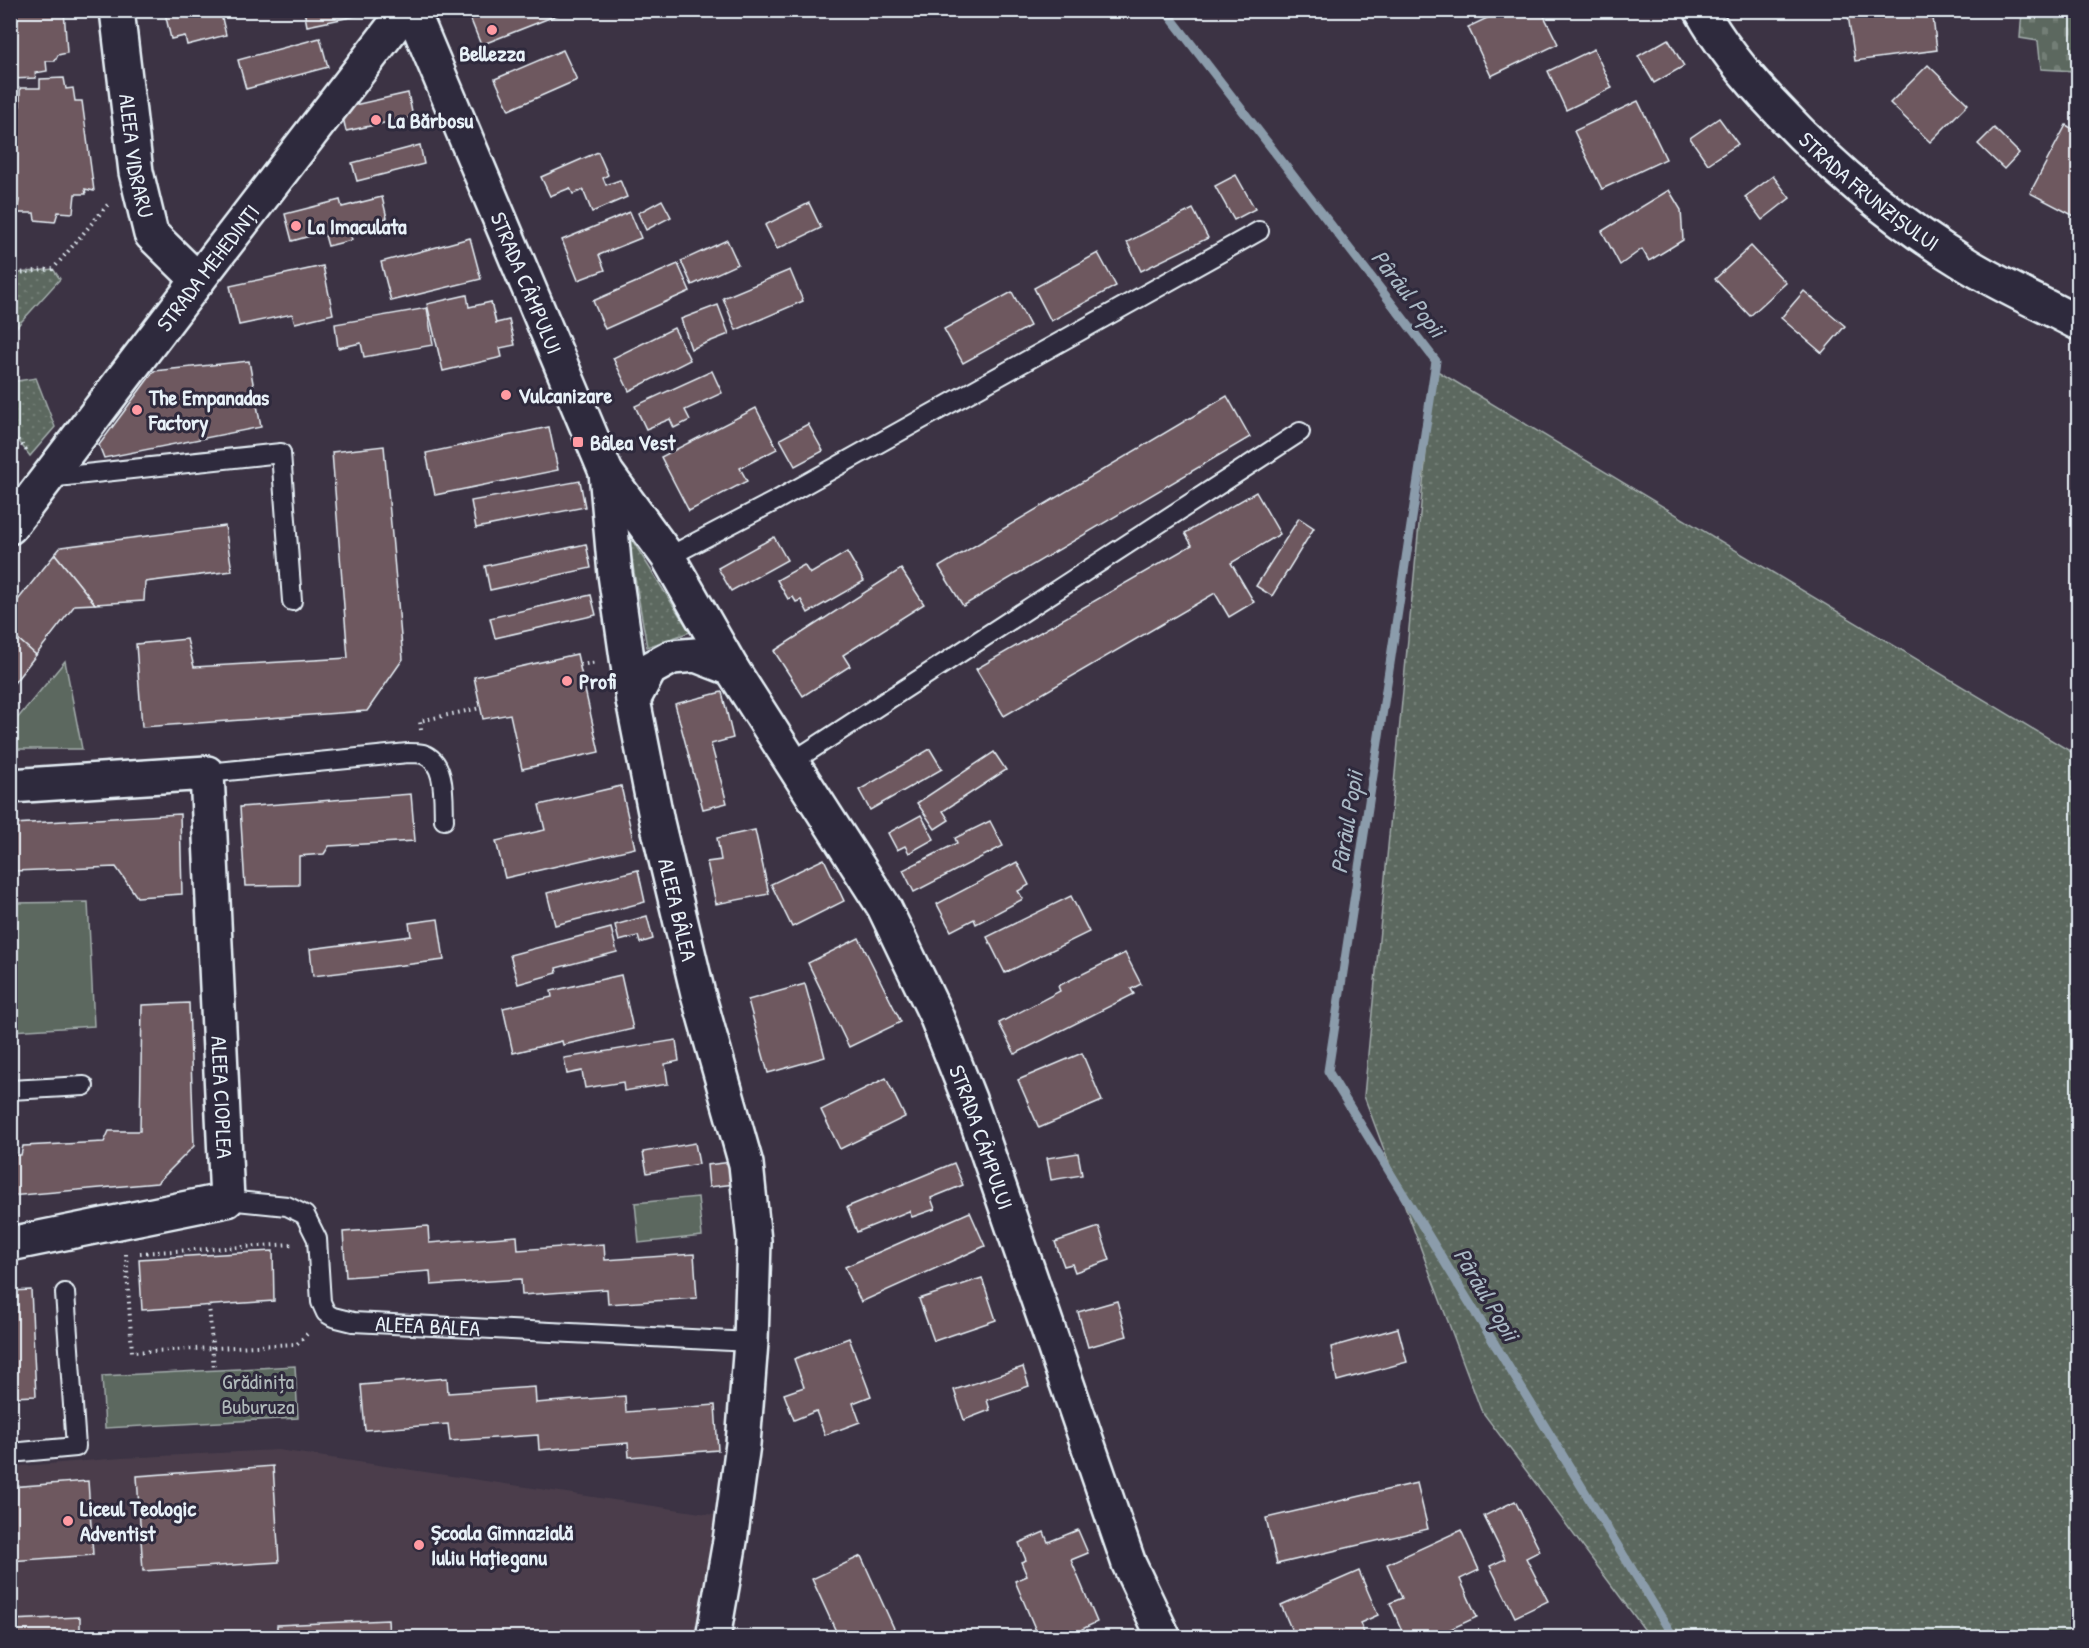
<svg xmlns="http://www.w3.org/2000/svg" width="2089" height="1648" viewBox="0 0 2089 1648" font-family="'Patrick Hand',sans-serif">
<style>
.built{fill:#4b3e4c}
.grass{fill:url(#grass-dots);stroke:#a2acab;stroke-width:1.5}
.cemetery{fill:url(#cemetery-stones);stroke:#a2acab;stroke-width:1.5}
.green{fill:#5b685e;stroke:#a2acab;stroke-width:1.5}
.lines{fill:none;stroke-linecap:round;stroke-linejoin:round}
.stream{stroke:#8b9cab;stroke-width:9}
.building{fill:#6e585f;stroke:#e8f1f8;stroke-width:1.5}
.lane-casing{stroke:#e8f1f8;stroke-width:22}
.street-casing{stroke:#e8f1f8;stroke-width:38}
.secondary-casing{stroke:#e8f1f8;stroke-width:38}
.path{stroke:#e8f1f8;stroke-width:4;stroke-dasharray:1.5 4.5;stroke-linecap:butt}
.lane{stroke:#2f2a3d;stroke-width:18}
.street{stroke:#2f2a3d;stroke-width:33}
.secondary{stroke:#2f2a3d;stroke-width:33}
.poi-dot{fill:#ff9aa2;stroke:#2f2a3d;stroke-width:2}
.labels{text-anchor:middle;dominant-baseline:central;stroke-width:6;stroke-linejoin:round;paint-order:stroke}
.poi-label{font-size:22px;font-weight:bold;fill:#e8f1f8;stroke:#2f2a3d;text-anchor:start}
.street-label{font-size:22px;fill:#e8f1f8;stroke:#2f2a3d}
.park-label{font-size:22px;fill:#b0baba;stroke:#2f2a3d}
.water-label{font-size:24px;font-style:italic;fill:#aab9c5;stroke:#2f2a3d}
</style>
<defs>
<pattern id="grass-dots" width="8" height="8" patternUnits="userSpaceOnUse" patternTransform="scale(1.5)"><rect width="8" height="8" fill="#5b685e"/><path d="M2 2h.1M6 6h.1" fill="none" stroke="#737e76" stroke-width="1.8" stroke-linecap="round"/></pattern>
<pattern id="cemetery-stones" width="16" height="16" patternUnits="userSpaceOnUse" patternTransform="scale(1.5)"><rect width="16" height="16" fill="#5b685e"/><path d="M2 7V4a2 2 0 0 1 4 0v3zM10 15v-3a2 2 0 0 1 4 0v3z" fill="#737e76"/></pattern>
</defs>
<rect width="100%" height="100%" fill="#3c3344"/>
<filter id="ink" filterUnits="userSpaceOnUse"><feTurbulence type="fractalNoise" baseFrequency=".0167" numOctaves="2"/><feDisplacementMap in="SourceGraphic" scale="12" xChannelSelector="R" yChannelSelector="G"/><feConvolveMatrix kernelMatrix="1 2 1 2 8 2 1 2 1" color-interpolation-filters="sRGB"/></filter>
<g filter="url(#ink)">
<!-- built -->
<path class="built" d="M278 1450 714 1515 703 1637 11 1638V1467L122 1458Z"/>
<!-- grass -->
<g class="grass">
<path d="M53 269 60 279 11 333V274Z"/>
<path d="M1434 369 2078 756V1637H1650L1481 1410 1364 1096Z"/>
<path d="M36 378 55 427 30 456 11 431V382Z"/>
<path d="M627 532 690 632 647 647Z"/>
</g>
<!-- cemetery -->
<path class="cemetery" d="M2022 11H2078V113H2075V71L2041 69 2038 41 2020 38Z"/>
<!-- green -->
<g class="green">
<path d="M65 661 82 749H11V726Z"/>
<path d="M88 902 94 1026 11 1031V903Z"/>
<path d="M698 1197 702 1236 639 1243 635 1203Z"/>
<path d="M295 1366 298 1418 105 1428 102 1376Z"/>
</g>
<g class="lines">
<!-- stream -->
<path class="stream" d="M1165 10 1436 361 1328 1071 1674 1638"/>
</g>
<!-- building -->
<g class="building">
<path d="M10 10H64L67 53 58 55 55 61H46L47 71 35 73 36 78 10 79Z"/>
<path d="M176 10H220L226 35 187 45 185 36 171 39 165 13Z"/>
<path d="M304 10H360L361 15 307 26Z"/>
<path d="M467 10H570L481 45Z"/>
<path d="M1504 10H1550L1543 14 1558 44 1491 76 1468 27Z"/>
<path d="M1875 10H1932L1937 50 1855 61 1848 15Z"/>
<path d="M320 38 328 67 246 89 238 60Z"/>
<path d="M1668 39 1684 66 1654 83 1638 56Z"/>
<path d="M1594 49 1612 88 1566 110 1548 71Z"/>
<path d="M563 50 577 80 509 110 495 79Z"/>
<path d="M1928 65 1968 104 1930 142 1890 103Z"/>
<path d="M64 78 66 89 73 88 75 101H82L94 191 85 189 86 194H75L73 213 58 212 55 222 35 220 34 213H17L19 200 10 199V106H20V88H40V79Z"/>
<path d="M408 93 413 117 346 131 341 108Z"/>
<path d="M1638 101 1666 159 1602 189 1574 131Z"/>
<path d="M1719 118 1738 144 1708 164 1690 138Z"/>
<path d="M2066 125 2078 132V218L2030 193Z"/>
<path d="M1994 128 2019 153 2004 169 1978 144Z"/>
<path d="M420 145 424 164 357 181 352 163Z"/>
<path d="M598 152 608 175 603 178 606 185 620 180 627 197 592 212 583 190 573 194 570 188 550 196 541 177Z"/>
<path d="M1236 175 1255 209 1234 220 1215 186Z"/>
<path d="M1773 176 1790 198 1762 220 1745 197Z"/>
<path d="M1669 190 1681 210 1683 240 1649 261 1642 249 1620 265 1602 231Z"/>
<path d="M382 197 387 218 349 228 352 240 328 246 324 232 292 241 285 214 340 200 342 207Z"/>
<path d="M662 200 671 217 646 230 638 213Z"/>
<path d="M809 203 821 228 777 249 765 225Z"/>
<path d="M1193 209 1208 238 1141 271 1127 242Z"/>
<path d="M630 212 641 238 599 255 605 270 578 280 562 240Z"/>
<path d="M470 238 481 279 391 301 381 262Z"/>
<path d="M727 240 738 264 692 285 681 261Z"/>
<path d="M1751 246 1786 283 1750 316 1715 279Z"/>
<path d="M1098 253 1116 286 1051 321 1034 288Z"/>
<path d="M678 264 690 291 605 329 593 301Z"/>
<path d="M323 266 333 314 295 323 292 314 239 325 230 286Z"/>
<path d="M790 270 803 301 736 330 723 298Z"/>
<path d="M1804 291 1845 326 1822 353 1781 318Z"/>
<path d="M1012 292 1030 326 963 363 944 329Z"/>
<path d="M467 295 469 307 491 302 496 323 509 320 515 345 500 348 502 357 443 371 427 304Z"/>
<path d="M718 305 729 334 691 349 681 319Z"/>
<path d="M427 308 433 345 364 357 361 343 338 348 335 324Z"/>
<path d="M674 328 690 360 629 391 613 358Z"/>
<path d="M249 361 261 427 104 458 99 445 154 371Z"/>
<path d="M712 371 722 393 685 410 690 420 674 428 670 419 646 429 635 406Z"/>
<path d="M1227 396 1250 437 963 606 939 567Z"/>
<path d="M756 408 777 449 740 468 747 481 689 511 661 457Z"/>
<path d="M808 424 823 451 795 466 780 439Z"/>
<path d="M549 427 558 470 435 495 426 453Z"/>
<path d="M384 446 403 659 367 711 142 727 136 644 187 639 194 667 348 658 332 452Z"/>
<path d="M580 481 585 507 476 528 471 501Z"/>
<path d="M1256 492 1280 534 1231 563 1254 602 1229 617 1215 593 1004 716 976 669 1192 545 1185 533Z"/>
<path d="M1299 518 1314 528 1272 596 1256 586Z"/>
<path d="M225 526 232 571 145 582 144 601 95 604 55 554 61 547Z"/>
<path d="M774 537 787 560 731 591 718 568Z"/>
<path d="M586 544 591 568 490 590 485 566Z"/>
<path d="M847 552 864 581 808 613 801 600 796 602 793 597 788 599 777 580 804 565 810 574Z"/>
<path d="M55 554 95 604 75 605 36 655 10 632V610Z"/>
<path d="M901 569 924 604 843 655 850 666 803 696 774 651Z"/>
<path d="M591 595 596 615 495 638 490 618Z"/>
<path d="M10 632 36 655 10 688Z"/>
<path d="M577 654 599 752 522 769 510 714 483 719 474 677Z"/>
<path d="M722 692 733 738 711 744 727 803 703 809 675 704Z"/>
<path d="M930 749 942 769 870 810 859 790Z"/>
<path d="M994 752 1006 770 943 811 949 820 935 829 917 803Z"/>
<path d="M621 786 635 848 505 878 496 841 545 830 539 805Z"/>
<path d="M411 794 415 841 329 846 324 854 299 856V885L245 886 240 807Z"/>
<path d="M180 814 182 894 137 897 116 867 14 871V824Z"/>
<path d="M921 815 934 839 909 853 905 846 897 850 888 833Z"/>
<path d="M990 821 1003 846 914 892 903 870 957 843 955 838Z"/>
<rect x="10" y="824" width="4" height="47"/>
<path d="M755 830 769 894 716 904 707 862 721 860 717 838Z"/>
<path d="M824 859 844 901 792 927 771 884Z"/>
<path d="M1017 862 1029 885 1018 891 1023 899 976 924 974 919 951 931 937 904Z"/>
<path d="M638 870 645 902 555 925 547 893Z"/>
<path d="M1071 896 1089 932 1005 973 987 937Z"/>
<path d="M647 916 653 939 640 943 638 936 619 941 615 925Z"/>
<path d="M438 919 444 960 313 976 310 949 411 936 409 923Z"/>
<path d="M611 928 617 952 556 968 557 973 518 984 510 955Z"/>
<path d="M859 938 901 1022 849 1047 808 963Z"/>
<path d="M1125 953 1141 984 1131 989 1134 994 1015 1054 999 1023 1060 991 1058 986Z"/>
<path d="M621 975 633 1029 563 1045 562 1041 513 1053 503 1008 552 997 551 991Z"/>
<path d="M805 984 825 1057 768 1073 748 1000Z"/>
<path d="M189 1003 194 1146 157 1183 10 1196V1155H21L23 1146 104 1142 109 1131H140L142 1005Z"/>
<path d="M676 1040 679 1061 665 1064 668 1084 624 1091 623 1082 585 1088 582 1071 567 1074 564 1058Z"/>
<path d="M1082 1053 1102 1101 1039 1128 1018 1080Z"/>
<path d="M886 1078 905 1117 840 1149 821 1110Z"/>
<path d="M695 1143 699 1164 647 1173 643 1152Z"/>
<path d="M1078 1153 1082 1175 1051 1180 1047 1158Z"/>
<path d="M732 1162 735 1184 709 1187 707 1165Z"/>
<path d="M954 1163 963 1185 931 1198 935 1209 912 1217 909 1211 857 1232 847 1207Z"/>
<path d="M970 1212 985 1246 861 1302 845 1267Z"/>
<path d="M428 1226 429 1243 517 1236 518 1250 604 1244 605 1260 694 1254 697 1298 608 1304 607 1289 522 1295 521 1279 431 1285 430 1271 346 1277 343 1232Z"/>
<path d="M1099 1227 1110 1260 1075 1272 1072 1264 1064 1266 1055 1242Z"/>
<path d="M273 1251 274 1301 142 1310 139 1259Z"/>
<path d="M982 1278 996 1320 934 1341 919 1299Z"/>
<path d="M31 1290 36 1396 10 1397V1291Z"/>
<path d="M1117 1301 1127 1336 1088 1347 1078 1312Z"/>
<path d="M1398 1328 1407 1362 1337 1381 1331 1347Z"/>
<path d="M849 1338 871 1396 853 1403 860 1422 825 1435 816 1411 794 1420 784 1394 804 1387 794 1359Z"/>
<path d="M1023 1367 1029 1386 987 1400 990 1410 964 1420 954 1390Z"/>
<path d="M447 1378 448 1393 535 1387 536 1403 625 1396 626 1412 715 1405 718 1450 629 1457 628 1443 539 1450 538 1435 450 1441 448 1424 365 1430 361 1385Z"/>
<path d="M273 1466 279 1562 143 1571 137 1476Z"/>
<path d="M88 1481 93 1555 10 1561V1487Z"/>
<path d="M1417 1483 1428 1529 1277 1564 1266 1518Z"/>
<path d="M1515 1501 1540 1551 1526 1558 1548 1601 1515 1617 1490 1566 1505 1559 1484 1516Z"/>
<path d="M1078 1530 1088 1553 1071 1560 1097 1622 1082 1629 1086 1638H1039L1015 1581 1027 1576 1021 1562 1026 1560 1019 1543 1044 1532 1048 1542Z"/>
<path d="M1461 1530 1479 1570 1460 1579 1477 1617 1431 1638H1405L1390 1603 1402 1598 1387 1564Z"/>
<path d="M861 1556 897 1635 891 1638H839L812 1579Z"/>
<path d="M1359 1571 1378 1615 1360 1623 1366 1638H1295L1281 1605Z"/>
<path d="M80 1617V1638H10V1620Z"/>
<path d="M388 1620 389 1638H277V1625Z"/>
</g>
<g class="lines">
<defs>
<g id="lane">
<path d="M48 478 281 453 292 601"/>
<path d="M668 557 777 500 1259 231"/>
<path d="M792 762 1300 432"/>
<path d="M207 773 408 753C412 753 419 753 423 754 447 762 443 800 444 820"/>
<path d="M10 1090 84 1086"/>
<path id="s1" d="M227 1200 287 1206 305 1215 317 1239 321 1302 326 1313 333 1317 353 1322 751 1342"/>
<path d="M10 1453 76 1447 65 1293"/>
</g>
<g id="street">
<path id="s2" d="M117 10 136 172 151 234 198 280"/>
<path id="s3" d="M606 472 615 574 633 700 657 822 698 994 746 1164 754 1241 751 1342 743 1444 730 1541 713 1638"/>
<path d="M633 700 650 669 672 657 696 655 732 669"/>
<path id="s4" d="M10 786 207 773 227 1200 10 1244"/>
</g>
<g id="secondary">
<path id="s5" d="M412 10 606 472 668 557 732 669 884 907 935 1013 969 1099 1129 1564 1164 1638"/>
<path id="s6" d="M1701 10C1720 45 1752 83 1779 111 1835 171 1899 224 1969 266 2004 287 2042 304 2078 323"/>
<path id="s7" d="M10 527 198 280 406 10"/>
</g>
</defs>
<!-- lane casing -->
<use href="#lane" class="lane-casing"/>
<!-- street casing -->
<use href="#street" class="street-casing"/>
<!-- secondary casing -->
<use href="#secondary" class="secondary-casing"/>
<!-- path -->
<g class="path">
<path d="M10 274 53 269 110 202"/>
<path d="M10 431 27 451"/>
<path d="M580 665 597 662"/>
<path d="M421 730 420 721 480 708"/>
<path d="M140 1253 294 1244"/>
<path d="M126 1254 132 1352 297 1344 310 1331"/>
<path d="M209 1305 214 1370"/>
</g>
<!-- lane -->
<use href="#lane" class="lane"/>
<!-- street -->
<use href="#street" class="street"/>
<!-- secondary -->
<use href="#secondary" class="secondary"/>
</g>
</g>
<!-- markers -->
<g class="poi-dot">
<circle cx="492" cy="30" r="6"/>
<circle cx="376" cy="120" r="6"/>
<circle cx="296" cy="226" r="6"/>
<circle cx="506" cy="395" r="6"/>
<circle cx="137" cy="410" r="6"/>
<rect x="572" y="436" width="12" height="12" rx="3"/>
<circle cx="567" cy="681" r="6"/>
<circle cx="68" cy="1521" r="6"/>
<circle cx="419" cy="1545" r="6"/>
</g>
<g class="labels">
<!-- poi labels -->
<g class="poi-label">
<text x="492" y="53" text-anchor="middle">Bellezza</text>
<text x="388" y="120">La Bărbosu</text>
<text x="308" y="226">La Imaculata</text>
<text x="518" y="395">Vulcanizare</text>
<text x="149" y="397">The Empanadas<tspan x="149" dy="25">Factory</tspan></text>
<text x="590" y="442">Bâlea Vest</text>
<text x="579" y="681">Profi</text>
<text x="80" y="1508">Liceul Teologic<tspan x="80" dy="25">Adventist</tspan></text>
<text x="431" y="1532">Școala Gimnazială<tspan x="431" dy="25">Iuliu Hațieganu</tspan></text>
</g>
<!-- street labels -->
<g class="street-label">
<text stroke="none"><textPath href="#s2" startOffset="147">ALEEA VIDRARU</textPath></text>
<text stroke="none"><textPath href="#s6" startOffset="249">STRADA FRUNZIȘULUI</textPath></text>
<text stroke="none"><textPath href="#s7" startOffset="326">STRADA MEHEDINȚI</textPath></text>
<text stroke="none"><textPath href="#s5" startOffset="296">STRADA CÂMPULUI</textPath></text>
<text stroke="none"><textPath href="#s3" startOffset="444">ALEEA BÂLEA</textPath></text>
<text stroke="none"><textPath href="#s4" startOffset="522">ALEEA CIOPLEA</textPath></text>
<text stroke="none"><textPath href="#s5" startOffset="1268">STRADA CÂMPULUI</textPath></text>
<text stroke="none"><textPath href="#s1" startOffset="286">ALEEA BÂLEA</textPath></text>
</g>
<!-- park labels -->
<g class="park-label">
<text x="258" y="1381">Grădinița<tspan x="258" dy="25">Buburuza</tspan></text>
</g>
<!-- water labels -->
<g class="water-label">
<text transform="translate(1409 293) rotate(52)">Pârâul Popii</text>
<text transform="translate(1346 822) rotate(-81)">Pârâul Popii</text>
<text transform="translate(1487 1294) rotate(59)">Pârâul Popii</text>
</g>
</g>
<!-- margin -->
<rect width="2089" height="1648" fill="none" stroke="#2f2a3d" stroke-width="36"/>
<rect x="18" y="18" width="2053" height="1612" fill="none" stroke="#e8f1f8" stroke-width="2" filter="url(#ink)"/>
</svg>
